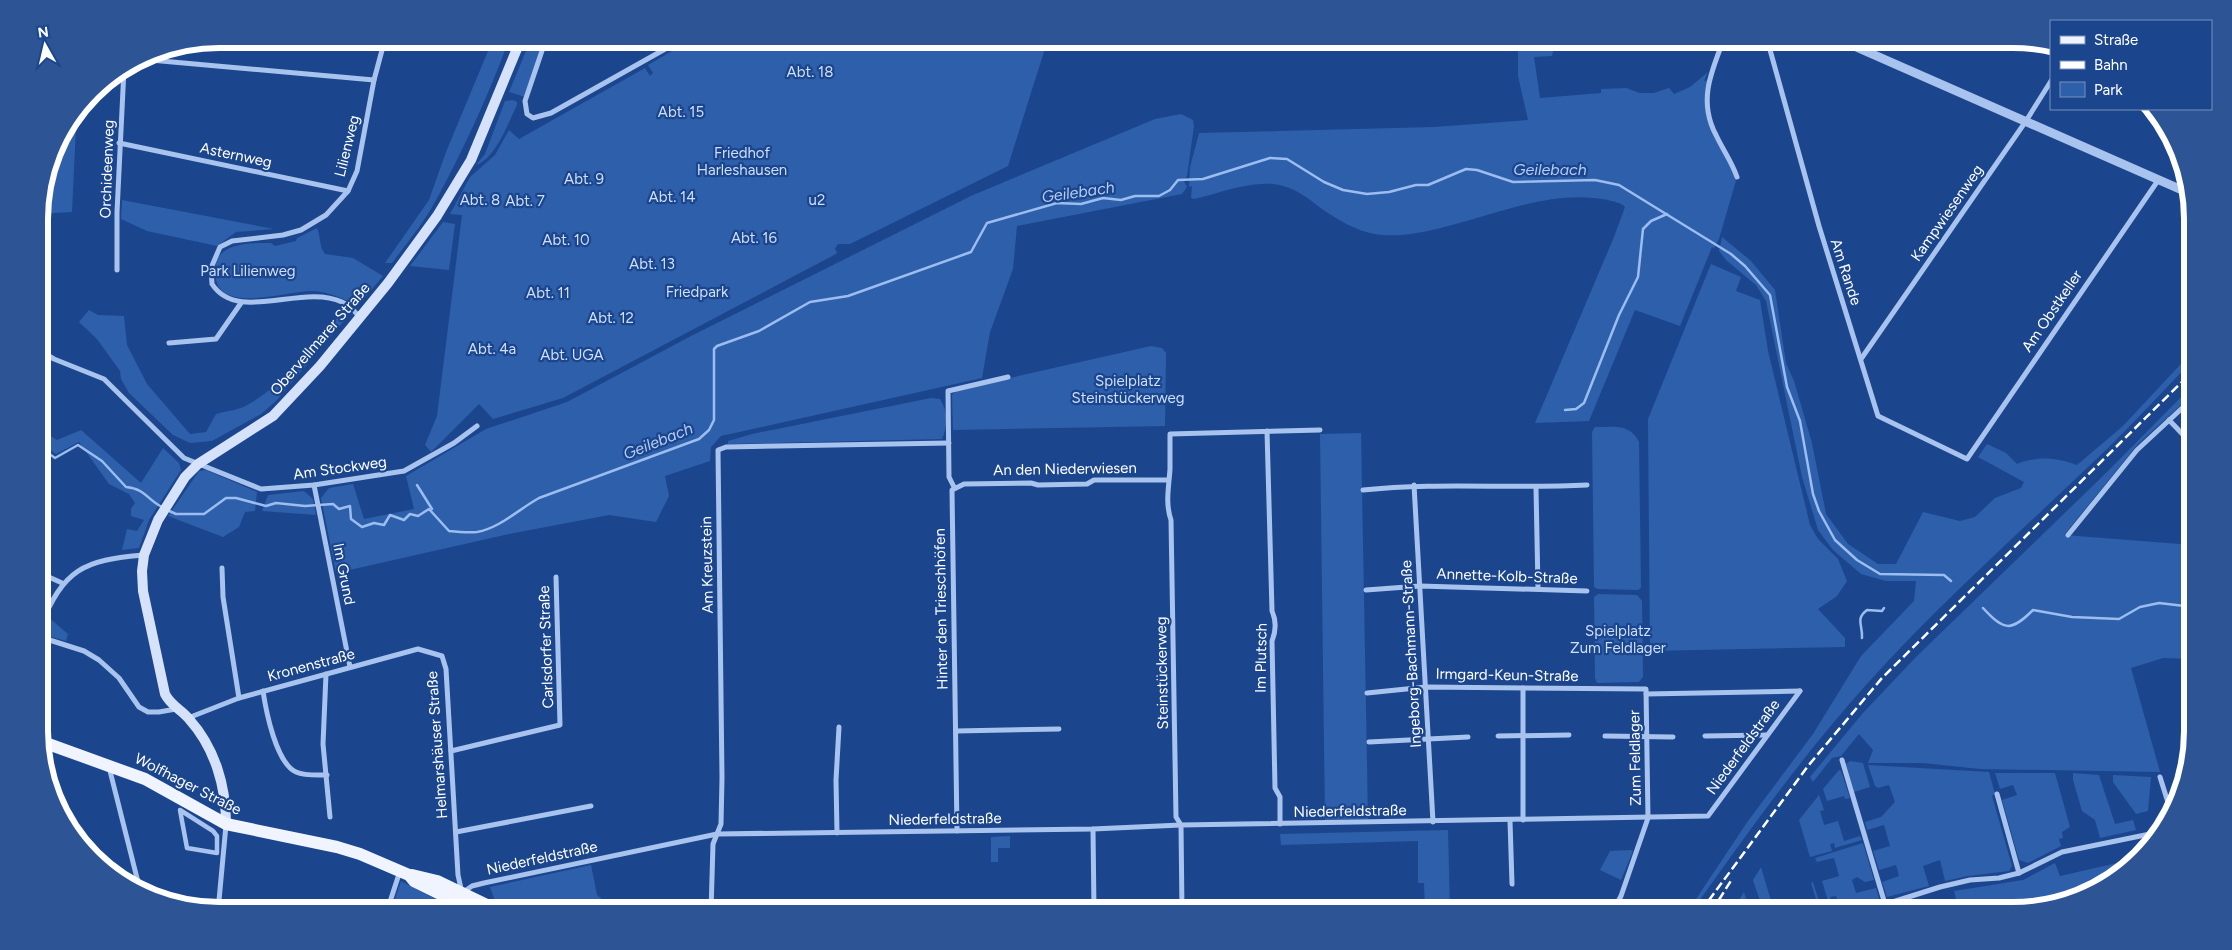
<svg xmlns="http://www.w3.org/2000/svg" width="2232" height="950" viewBox="0 0 2232 950" font-family="Figtree,sans-serif">
<style>
.green{fill:#2e5fab}
.lines{fill:none;stroke-linecap:round;stroke-linejoin:round}
.stream{stroke:#9bbdef;stroke-width:2.5}
.pedestrian{stroke:#a8c3ed;stroke-width:4.5}
.minor{stroke:#a8c3ed;stroke-width:5}
.tertiary{stroke:#a8c3ed;stroke-width:9}
.secondary{stroke:#d5e2fa;stroke-width:10}
.primary{stroke:#eff4ff;stroke-width:12}
.rail{stroke:#fff;stroke-width:2.5;stroke-dasharray:9 4;stroke-linecap:butt}
.labels{text-anchor:middle;dominant-baseline:central;stroke-width:4.5;stroke-linejoin:round;paint-order:stroke}
.park-label{font-size:15px;fill:#cedffa;stroke:#1b468d}
.street-label{font-size:15px;fill:#fff;stroke:#1b468d}
.water-label{font-size:16px;font-style:italic;fill:#b4cdf5;stroke:#1b468d}
.rim{fill:none;stroke:#fff;stroke-width:6}
</style>
<rect width="100%" height="100%" fill="#1b468d"/>
<!-- green -->
<g class="green">
<path d="M493 39H509C491 90 462 153 436 200 424 223 407 243 392 263H385L429 200 446 152Z"/>
<path d="M531 39H544L525 97 509 92Z"/>
<path d="M693 39H1048L1008 166 850 244H838L835 249 837 252 836 254 563 398 493 419 479 404 431 452 425 445 437 416 462 215 450 214 470 177 495 155 509 130 519 139 645 68 650 76 653 73 648 65Z"/>
<path d="M1503 39 1530 41 1533 46 1538 45 1554 47 1552 56 1534 57 1540 98 1601 93V89L1626 88 1640 93H1654L1669 88 1674 94 1690 87 1708 72 1704 81 1708 80 1706 107 1737 177 1719 239 1714 248 1712 247 1680 326 1635 310 1589 421 1535 423 1614 237 1625 207C1620 202 1614 202 1608 200 1541 187 1476 225 1411 234 1373 239 1353 230 1322 209 1310 200 1299 190 1283 186 1256 178 1221 193 1194 199L1191 198 1192 186 1189 187 1190 167 1199 133 1434 127 1528 120 1518 76V43Z"/>
<path d="M513 100 517 102V105C508 123 496 158 476 165L485 154 505 101Z"/>
<path d="M1181 114 1193 120 1194 126 1187 176 1184 181 1187 187 1182 194 1017 226 1013 269 990 332 982 378 721 436 711 447 710 461 665 476 669 496 656 522 609 515 509 534 336 573 321 498 329 488 353 484 364 519 414 509 406 476 486 429 567 402 691 336 973 195 1155 119Z"/>
<path d="M76 126 72 212 39 214V206L57 139 67 127Z"/>
<path d="M122 200 274 229 236 232 217 246 147 231 121 219Z"/>
<path d="M443 222 455 224 449 270 410 266Z"/>
<path d="M317 228C321 238 319 246 325 254L353 258 383 276 358 306C345 299 327 291 311 291 288 291 223 313 216 280 209 242 246 243 271 243L275 246 296 241 297 238Z"/>
<path d="M1722 237 1751 261 1775 290 1786 363 1794 381 1812 443 1826 514 1848 544 1878 564H1896L1923 512 1960 521 1975 517 1995 498 2021 488 2024 482 1978 457 1987 444 2006 453 2017 464C2038 456 2055 457 2077 465L2123 426 2192 352V361C2164 390 2136 420 2108 448 2019 534 1925 615 1845 709 1790 773 1741 842 1692 911H1688L1748 821 1813 734 1861 656 1914 601 1916 581H1886L1861 574 1833 550 1818 530 1802 477 1766 301 1756 285 1726 260 1719 251Z"/>
<path d="M1711 264 1741 277 1736 291 1760 300 1768 351 1810 525 1818 539 1838 559 1847 581 1837 596 1818 609 1845 638V647L1650 651 1648 419Z"/>
<path d="M89 310 98 315 124 316 127 345 147 384 190 434 206 432 216 414C226 411 240 410 249 404 287 382 315 345 343 311L348 316 276 401 261 414 212 441 190 443 173 435 129 393 121 379 120 371 97 339 79 322Z"/>
<path d="M1151 346 1162 348 1166 353 1165 426 953 430 952 395 957 390Z"/>
<path d="M2192 386V395L2138 444 2064 535 2193 545V659L2163 658 2131 668 2160 772 1980 769 1923 763H1868L1873 750 1859 734 1841 756 1832 758 1813 782 1810 777 1862 714 1917 656 2107 472Z"/>
<path d="M931 398 940 399C948 411 948 425 942 439L728 444V441L752 434Z"/>
<path d="M40 401 44 432 57 440 81 430 141 483 163 448 179 463 181 470 149 520 139 548 122 550 127 529 137 531 144 520 131 516V509L135 503 129 494 109 484 79 442 56 454 40 443Z"/>
<path d="M1595 427C1613 427 1630 423 1639 442L1641 588 1638 590 1598 589 1594 587 1592 432Z"/>
<path d="M1361 433 1368 819 1325 820 1320 434Z"/>
<path d="M206 470 257 492 255 511 245 512 239 527 223 537 168 516 199 471Z"/>
<path d="M304 491 313 499 316 515 262 511 268 495Z"/>
<path d="M1598 594 1637 595 1642 601 1643 677 1639 682 1597 683 1595 678 1594 597Z"/>
<path d="M47 616 68 634 66 641 45 635 43 632Z"/>
<path d="M1850 761 1863 763 1870 787 1854 792 1846 764Z"/>
<path d="M1868 765 1989 772 1995 794 1992 796 2012 866 2009 871 1968 876 1945 881 1940 860 1923 866 1929 886 1887 897 1882 882 1899 876 1896 865 1879 870 1873 851 1890 846 1884 825 1867 830 1865 822 1881 817 1895 802 1889 785 1878 788 1875 786Z"/>
<path d="M1839 770 1841 771 1850 798 1845 799 1844 796 1827 801 1823 789Z"/>
<path d="M1995 773H2055L2070 827 2062 832 2063 838 2059 839 2061 846 2028 863 2019 860 2002 800 2017 795 2013 785 2000 789Z"/>
<path d="M2073 773 2099 775 2115 824 2133 820 2136 830 2100 838 2095 820 2082 811 2073 780Z"/>
<path d="M2113 775 2151 777 2148 811 2136 814 2113 782Z"/>
<path d="M1819 795 1824 810 1820 811 1824 825 1838 821 1844 841 1860 836 1862 840 1835 848 1834 843 1830 844 1832 851 1810 857 1799 820Z"/>
<path d="M1448 830 1450 911H1425L1424 883H1418V841L1281 845 1280 834Z"/>
<path d="M1010 836V848H998V862H991V837Z"/>
<path d="M1863 843 1874 880 1865 882 1857 877 1852 880 1856 893 1876 888 1879 898 1877 902 1841 911 1836 896 1830 897 1834 911H1831L1822 881 1839 876 1834 858 1817 862 1815 858Z"/>
<path d="M1631 850 1633 851 1621 880 1600 870 1610 851Z"/>
<path d="M2135 859 2123 874 2072 902 2025 911H1959L1954 891 2023 880 2055 863 2060 876Z"/>
<path d="M591 865 597 895 614 909 638 906V911H517L495 901 490 887Z"/>
<path d="M1761 867 1774 911H1732L1744 892 1749 908 1761 904 1753 880Z"/>
<path d="M401 881 437 900 444 911H391Z"/>
<path d="M1813 882 1822 911H1780L1816 899 1811 883Z"/>
</g>
<g class="lines">
<!-- stream -->
<g class="stream">
<path d="M1565 410 1576 409 1584 403 1619 315 1638 277 1643 229 1651 221 1667 214"/>
<path d="M40 447 55 458 78 445 102 461 126 487C146 489 146 499 162 507"/>
<path d="M417 485 432 509"/>
<path d="M167 510 176 514H204L226 498H236L266 506 276 503 305 506 333 504 339 509 350 506 351 519 362 527 374 523 384 525 390 515 404 520 410 514 418 516 429 509 449 531C458 532 468 533 477 532 500 528 519 509 539 498L699 439 709 430 714 420V349L717 346 759 331 810 302 848 296 971 252 987 223 1057 203 1081 204 1103 198 1121 200 1135 196H1159L1170 190 1178 180 1203 179 1270 158 1287 159 1324 182 1343 190 1367 194 1389 192 1416 185H1428L1466 169 1477 170 1513 182 1595 180 1619 185 1731 254 1745 266 1770 295 1787 387 1800 421 1813 494 1819 511 1835 540 1857 560 1880 574 1944 575 1951 581"/>
<path d="M1983 608C2004 631 2011 632 2033 610L2072 617 2119 619 2140 607 2159 603 2193 607"/>
<path d="M1862 638C1863 625 1855 619 1867 610L1882 611 1884 608"/>
</g>
<!-- pedestrian -->
<path class="pedestrian" d="M180 810 213 831 217 836V853L187 848Z"/>
<!-- minor -->
<g class="minor">
<path d="M546 39 525 101 527 114 533 118 551 113 683 39"/>
<path d="M1724 39C1711 72 1698 101 1716 135 1723 150 1732 162 1737 177"/>
<path d="M1767 39 1819 226 1878 416 1967 459 2159 179"/>
<path d="M139 59 374 80"/>
<path d="M119 143 348 191"/>
<path d="M117 270V212L124 69"/>
<path d="M360 317C355 312 349 305 342 302 302 283 238 324 212 284L211 268 220 247 232 241 283 235 301 230 326 215 348 191 357 171 374 80 385 39"/>
<path d="M169 343 216 339 241 303"/>
<path d="M39 350 54 359 104 379 184 458 261 489 314 485 404 471 454 443 477 426"/>
<path d="M1861 359 2026 121 2051 81"/>
<path d="M2169 420 2192 444"/>
<path d="M1267 431 1272 611C1277 622 1276 631 1272 641L1275 788 1280 797V824"/>
<path d="M314 485 350 667"/>
<path d="M1414 485 1433 822"/>
<path d="M954 487 949 477 948 391 1008 377"/>
<path d="M1536 488 1538 588"/>
<path d="M1363 490C1438 482 1512 489 1587 485"/>
<path d="M2068 535 2137 450 2192 399"/>
<path d="M222 568 223 597 239 698"/>
<path d="M40 573 62 583"/>
<path d="M1366 590 1420 586 1587 591"/>
<path d="M40 627C64 569 83 560 144 555"/>
<path d="M40 637 84 651 99 660 119 678 139 707 148 712H159L176 709"/>
<path d="M326 674 323 744 330 817"/>
<path d="M1523 688V820"/>
<path d="M263 691C266 711 276 763 296 772 305 776 316 775 327 775"/>
<path d="M1367 693 1426 687 1646 689 1648 818 1621 896 1613 911"/>
<path d="M1646 694 1800 691"/>
<path d="M188 718 239 698 418 649 442 656 446 669 458 875 462 893 472 886 484 883 717 834 1093 829 1181 825 1708 816 1800 691"/>
<path d="M956 731 1059 729"/>
<path d="M1498 736 1569 735"/>
<path d="M1605 736 1673 737"/>
<path d="M1705 736 1767 735"/>
<path d="M1369 742 1468 737"/>
<path d="M451 751 560 725 556 577"/>
<path d="M1842 760 1885 904"/>
<path d="M109 767 140 890"/>
<path d="M2160 777 2171 812"/>
<path d="M1997 794 2019 873"/>
<path d="M1510 821 1512 884"/>
<path d="M1093 829 1094 911"/>
<path d="M957 831 952 490 964 484 1031 483 1038 485 1087 484 1094 480H1167"/>
<path d="M456 832 591 806"/>
<path d="M837 833 836 780 839 727"/>
<path d="M127 880 137 879"/>
<path d="M218 911 226 825"/>
<path d="M387 911 400 871"/>
<path d="M711 911 713 844 721 824 722 778 718 450 726 447 949 443"/>
<path d="M1182 911 1181 825 1176 817 1171 520C1165 503 1169 486 1170 469 1170 458 1170 446 1170 434L1320 430"/>
<path d="M1864 911 1940 887 1970 880 1999 878 2019 873 2062 852 2155 833"/>
</g>
<!-- tertiary -->
<path class="tertiary" d="M1838 39 2191 194"/>
<!-- secondary -->
<g class="secondary">
<path d="M226 824C226 786 215 748 189 719 181 709 171 706 165 694L143 591 142 571 144 555 158 520 185 477 198 464 273 416 320 366 388 283 437 216 471 160 521 39"/>
<path d="M454 911 460 895"/>
</g>
<!-- primary -->
<g class="primary">
<path d="M40 741 145 779 226 824 337 847 360 854 409 875 414 881 475 911"/>
<path d="M412 875 437 881 499 911"/>
</g>
<!-- rail -->
<g class="rail">
<path d="M1701 911 1808 766 1882 678 2192 372"/>
<path d="M1712 911 1732 879"/>
</g>
</g>
<g class="labels">
<!-- park labels -->
<g class="park-label">
<text x="810" y="72">Abt. 18</text>
<text x="681" y="112">Abt. 15</text>
<text x="742" y="153">Friedhof<tspan x="742" dy="17">Harleshausen</tspan></text>
<text x="584" y="179">Abt. 9</text>
<text x="672" y="197">Abt. 14</text>
<text x="480" y="200">Abt. 8</text>
<text x="817" y="200">u2</text>
<text x="525" y="201">Abt. 7</text>
<text x="754" y="238">Abt. 16</text>
<text x="566" y="240">Abt. 10</text>
<text x="652" y="264">Abt. 13</text>
<text x="248" y="271">Park Lilienweg</text>
<text x="697" y="292">Friedpark</text>
<text x="548" y="293">Abt. 11</text>
<text x="611" y="318">Abt. 12</text>
<text x="492" y="349">Abt. 4a</text>
<text x="572" y="355">Abt. UGA</text>
<text x="1128" y="381">Spielplatz<tspan x="1128" dy="17">Steinstückerweg</tspan></text>
<text x="1618" y="631">Spielplatz<tspan x="1618" dy="17">Zum Feldlager</tspan></text>
</g>
<!-- street labels -->
<g class="street-label">
<text transform="translate(347 146) rotate(-76)">Lilienweg</text>
<text transform="translate(236 155) rotate(12)">Asternweg</text>
<text transform="translate(107 169) rotate(-88)">Orchideenweg</text>
<text transform="translate(1947 213) rotate(-55)">Kampwiesenweg</text>
<text transform="translate(1846 272) rotate(72)">Am Rande</text>
<text transform="translate(2052 311) rotate(-56)">Am Obstkeller</text>
<text transform="translate(320 339) rotate(-49)">Obervellmarer Straße</text>
<text transform="translate(340 468) rotate(-8)">Am Stockweg</text>
<text transform="translate(1065 469) rotate(-1)">An den Niederwiesen</text>
<text transform="translate(707 565) rotate(-91)">Am Kreuzstein</text>
<text transform="translate(344 574) rotate(79)">Im Grund</text>
<text transform="translate(1507 576) rotate(2)">Annette-Kolb-Straße</text>
<text transform="translate(941 609) rotate(-91)">Hinter den Trieschhöfen</text>
<text transform="translate(546 647) rotate(-92)">Carlsdorfer Straße</text>
<text transform="translate(1411 654) rotate(-93)">Ingeborg-Bachmann-Straße</text>
<text transform="translate(1261 658) rotate(-89)">Im Plutsch</text>
<text transform="translate(311 665) rotate(-15)">Kronenstraße</text>
<text transform="translate(1162 673) rotate(-91)">Steinstückerweg</text>
<text transform="translate(1507 675) rotate(1)">Irmgard-Keun-Straße</text>
<text transform="translate(437 745) rotate(-94)">Helmarshäuser Straße</text>
<text transform="translate(1743 747) rotate(-54)">Niederfeldstraße</text>
<text transform="translate(1635 758) rotate(-91)">Zum Feldlager</text>
<text transform="translate(188 784) rotate(27)">Wolfhager Straße</text>
<text transform="translate(1350 811) rotate(-1)">Niederfeldstraße</text>
<text transform="translate(945 819) rotate(-1)">Niederfeldstraße</text>
<text transform="translate(542 858) rotate(-12)">Niederfeldstraße</text>
</g>
<!-- water labels -->
<g class="water-label">
<text x="1550" y="169">Geilebach</text>
<text transform="translate(1078 192) rotate(-8)">Geilebach</text>
<text transform="translate(658 441) rotate(-22)">Geilebach</text>
</g>
</g>
<!-- crop -->
<path d="M0 0H2232V950H0ZM219 48H2013A171 171 0 0 1 2184 219V731A171 171 0 0 1 2013 902H219A171 171 0 0 1 48 731V219A171 171 0 0 1 219 48Z" fill="#2d5596" fill-rule="evenodd"/>
<path class="rim" d="M219 48H2013A171 171 0 0 1 2184 219V731A171 171 0 0 1 2013 902H219A171 171 0 0 1 48 731V219A171 171 0 0 1 219 48Z"/>
<!-- legend -->
<rect x="2050" y="20" width="162" height="90" fill="#1b468d" stroke="#7690bb"/>
<rect x="2060" y="36" width="25" height="8" fill="#eff4ff" stroke="#7690bb"/>
<text x="2094" y="45" font-size="15" fill="#ffffff">Straße</text>
<rect x="2060" y="61" width="25" height="8" fill="#ffffff" stroke="#7690bb"/>
<text x="2094" y="70" font-size="15" fill="#ffffff">Bahn</text>
<rect x="2060" y="82" width="25" height="15" fill="#2e5fab" stroke="#7690bb"/>
<text x="2094" y="95" font-size="15" fill="#ffffff">Park</text>
<!-- north arrow -->
<g transform="translate(45 45) rotate(352)" stroke="#1b468d" stroke-width="4" paint-order="stroke">
<path d="M0-4L9 19L0 12L-9 19Z" fill="#ffffff"/>
<text y="-8" font-size="14" font-weight="bold" text-anchor="middle" fill="#ffffff">N</text>
</g>
</svg>
